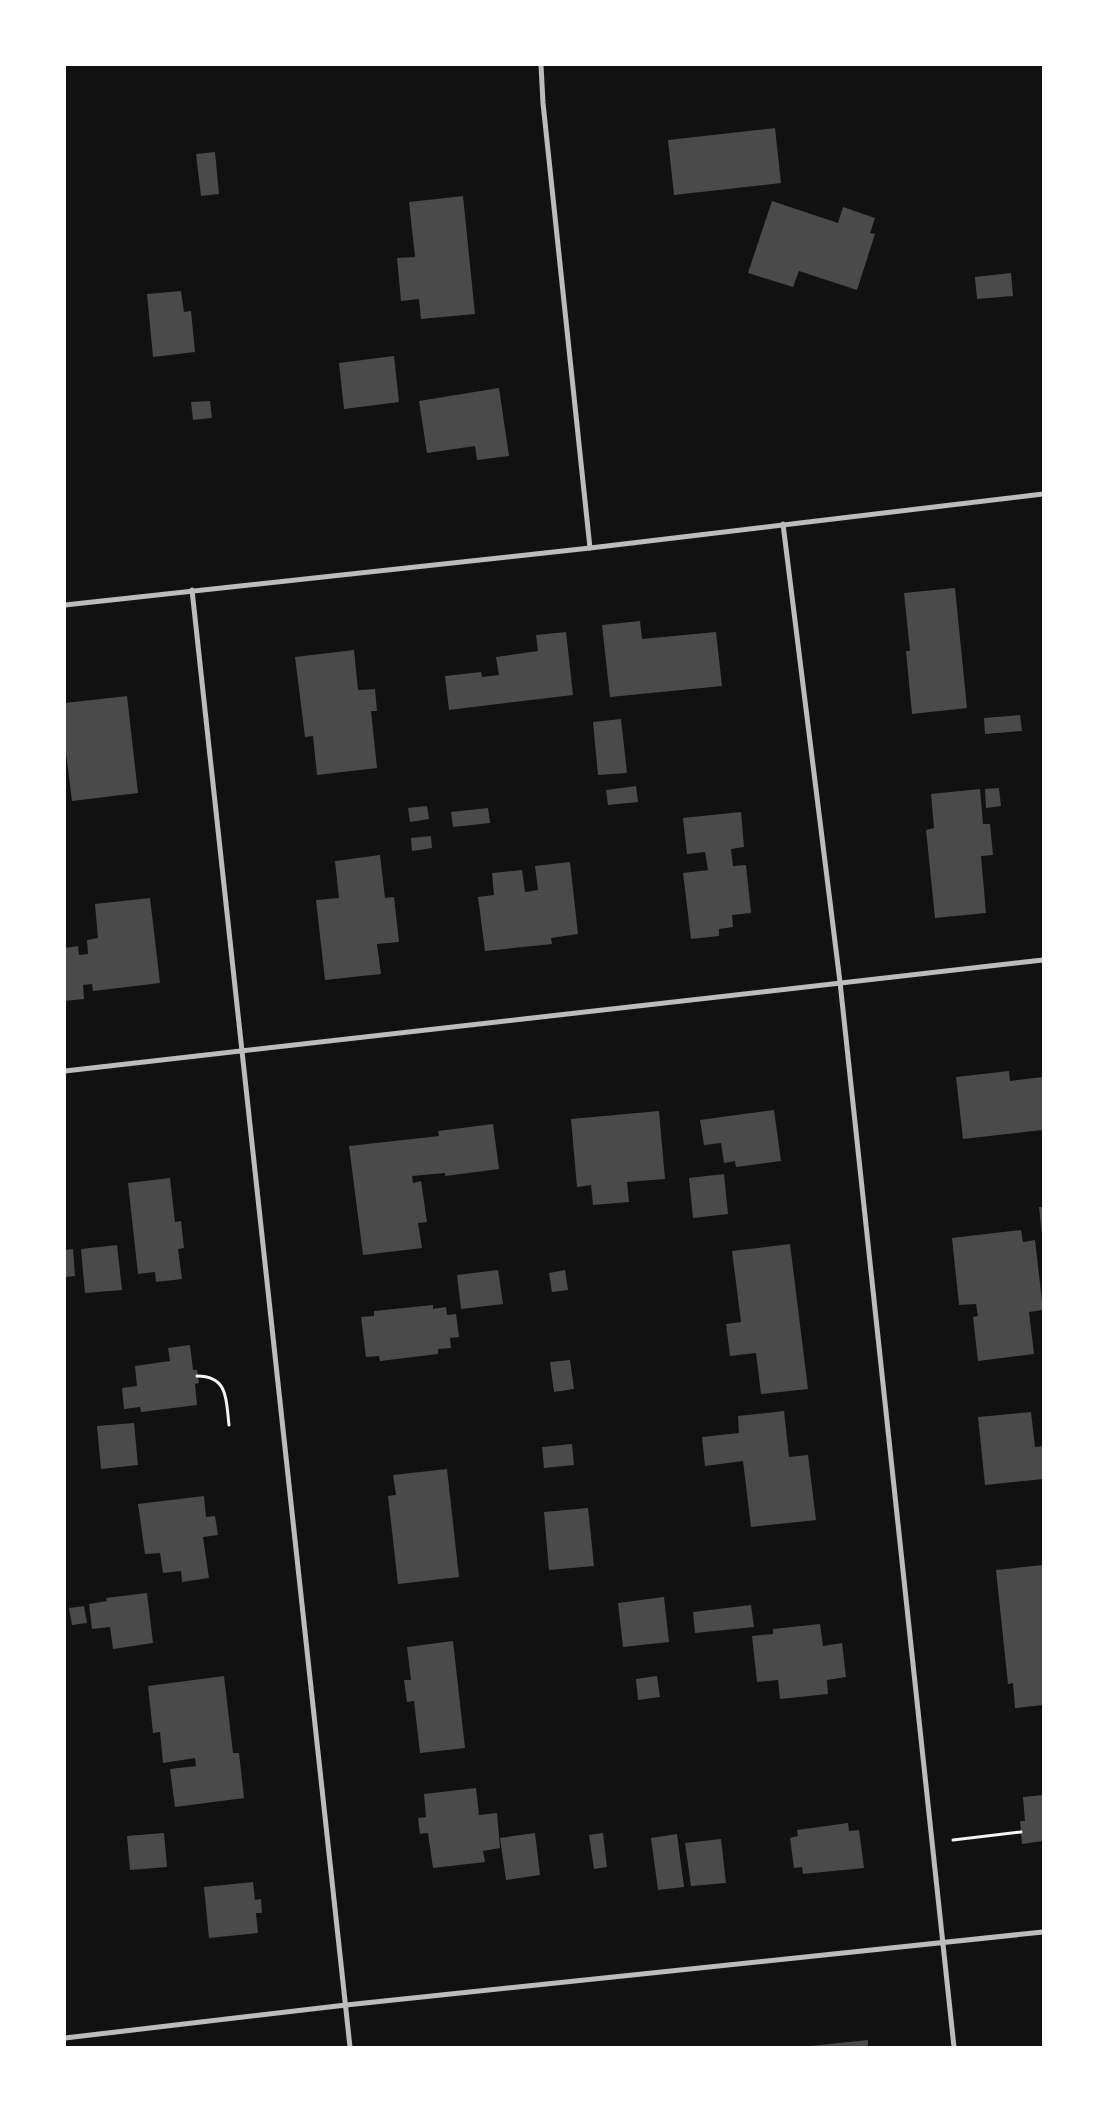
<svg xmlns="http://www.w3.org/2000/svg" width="1108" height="2112" viewBox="0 0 1108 2112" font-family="'PT Sans Narrow',sans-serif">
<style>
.building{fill:#4a4a4a}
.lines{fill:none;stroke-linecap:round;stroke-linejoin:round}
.path{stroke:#f5f5f5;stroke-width:3}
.minor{stroke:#bcbcbc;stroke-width:5}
</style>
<rect width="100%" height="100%" fill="#111"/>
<!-- building -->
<g class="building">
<path d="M775 128 781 183 674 195 668 140Z"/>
<path d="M215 152 219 194 201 196 196 154Z"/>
<path d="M463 196 475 314 421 319 419 299 401 301 397 258 415 257 409 202Z"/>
<path d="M772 201 838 223 843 207 875 218 870 233 875 234 857 290 799 271 793 287 748 273Z"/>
<path d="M1011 273 1013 296 977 299 975 277Z"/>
<path d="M181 291 184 312 191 311 195 352 153 357 147 294Z"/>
<path d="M394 356 399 402 344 409 339 363Z"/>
<path d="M499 388 509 456 477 460 475 446 427 453 419 401Z"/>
<path d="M210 401 212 418 193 420 191 402Z"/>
<path d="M955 588 967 708 912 714 906 651H910L904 593Z"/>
<path d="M640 621 642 639 716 632 722 686 610 697 602 625Z"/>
<path d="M566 632 573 695 449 710 445 676 481 672 482 677 499 675 496 657 538 651 536 635Z"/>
<path d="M354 650 358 690 375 689 377 711H371L377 768 317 775 313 736 305 737 295 657Z"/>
<path d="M127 696 138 793 72 801 65 744V703Z"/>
<path d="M1020 715 1022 731 985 734 984 718Z"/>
<path d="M621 719 627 773 598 775 593 722Z"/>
<path d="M636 786 638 802 608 805 606 790Z"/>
<path d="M999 788 1001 806 986 808 985 789Z"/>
<path d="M980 789 983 824H990L993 855 981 856 986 913 935 918 926 830 934 828 931 794Z"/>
<path d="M427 806 429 819 410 822 408 808Z"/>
<path d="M488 808 490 823 453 827 451 812Z"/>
<path d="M741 812 744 847 731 849 733 866 746 865 751 913 732 915 733 927 719 929V936L691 939 683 873 708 870 705 852 687 854 683 818Z"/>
<path d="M431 836 432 848 412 851 411 838Z"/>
<path d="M380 855 385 898 394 897 399 942 377 944 381 974 325 980 316 900 339 898 335 861Z"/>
<path d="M570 862 578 934 551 938 552 944 485 951 478 897 494 895 492 873 522 870 525 892 538 890 535 866Z"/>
<path d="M150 898 160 983 93 991 92 984 83 985 84 999 65 1001V948L78 946 79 955 88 954 87 940 98 938 95 904Z"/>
<path d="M1009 1071 1010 1081 1043 1077V1130L963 1139 956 1077Z"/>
<path d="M774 1110 781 1161 736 1167 735 1161 724 1163 721 1143 704 1145 700 1120Z"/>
<path d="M659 1111 665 1179 627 1182 629 1202 593 1205 591 1185 577 1187 571 1119Z"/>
<path d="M493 1124 499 1169 445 1176V1173L412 1176 413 1183 421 1181 427 1222 418 1223 422 1248 363 1255 349 1146 439 1136 438 1131Z"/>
<path d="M724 1174 728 1214 693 1218 689 1178Z"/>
<path d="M170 1178 175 1222 181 1221 184 1248 178 1249 182 1279 156 1282 155 1272 138 1274 128 1183Z"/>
<path d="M1039 1207H1043V1235H1042Z"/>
<path d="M1021 1230 1023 1242 1035 1240 1043 1310 1029 1312 1034 1354 978 1361 973 1317 978 1316 976 1304 959 1305 952 1238Z"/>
<path d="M790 1244 808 1389 761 1394 756 1353 730 1356 726 1324 741 1322 732 1251Z"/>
<path d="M117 1245 122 1290 85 1293 81 1249Z"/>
<path d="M73 1249 75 1276 65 1277V1250Z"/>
<path d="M498 1270 503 1304 461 1309 457 1275Z"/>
<path d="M565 1270 568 1290 552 1292 549 1273Z"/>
<path d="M433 1305V1309L446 1307 447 1315 456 1314 459 1337 450 1338 451 1348 438 1349V1354L380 1361 379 1356 366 1357 361 1317 374 1316V1311Z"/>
<path d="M190 1345 193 1370H197L199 1383 195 1384 197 1405 141 1412 140 1407 124 1409 122 1388 137 1386 135 1366 170 1361 168 1348Z"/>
<path d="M570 1360 574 1389 554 1392 550 1362Z"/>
<path d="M784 1411 789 1457 808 1455 816 1520 751 1527 743 1461 705 1466 702 1437 739 1433 738 1416Z"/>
<path d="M1031 1412 1035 1447 1043 1446V1479L985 1485 978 1417Z"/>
<path d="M134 1423 138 1465 101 1469 97 1426Z"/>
<path d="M572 1444 574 1465 544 1468 542 1447Z"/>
<path d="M447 1469 459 1577 398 1584 388 1496 396 1495 393 1475Z"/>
<path d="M204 1496 206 1517 215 1516 218 1535 203 1537 209 1578 182 1582 181 1571 163 1573 160 1553 145 1554 138 1504Z"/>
<path d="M588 1508 594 1566 549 1570 544 1512Z"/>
<path d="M1043 1565V1705L1015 1708 1013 1683 1008 1684 996 1570Z"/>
<path d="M147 1593 153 1643 113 1649 110 1627 92 1629 89 1604 107 1601 106 1598Z"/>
<path d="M664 1597 669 1642 623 1647 618 1603Z"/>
<path d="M751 1605 754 1627 695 1633 693 1612Z"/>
<path d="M84 1606 87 1623 72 1625 69 1608Z"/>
<path d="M820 1624 823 1646 842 1643 846 1677 827 1680 828 1694 780 1699 778 1680 757 1682 752 1636 773 1634V1629Z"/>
<path d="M453 1641 465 1748 420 1753 414 1701 407 1702 404 1680H411L407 1647Z"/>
<path d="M224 1676 233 1753H239L244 1798 175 1807 170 1769 196 1766 195 1758 163 1763 160 1732 153 1733 148 1686Z"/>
<path d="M657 1676 660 1697 638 1700 636 1679Z"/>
<path d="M476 1788 479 1815 497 1813 500 1848 483 1851 485 1862 433 1868 428 1833 420 1834 418 1818 426 1817 424 1794Z"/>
<path d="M1043 1795V1841L1022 1844 1020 1821H1025L1023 1797Z"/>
<path d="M848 1823 849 1831 859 1830 864 1868 803 1874 802 1867 794 1868 790 1838 798 1836 797 1830Z"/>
<path d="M164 1833 167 1867 130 1870 127 1836Z"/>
<path d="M535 1833 540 1875 506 1880 500 1838Z"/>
<path d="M603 1833 607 1867 594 1869 589 1835Z"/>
<path d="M677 1834 684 1887 658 1890 651 1838Z"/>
<path d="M721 1839 726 1883 691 1886 685 1843Z"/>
<path d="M253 1882 255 1900 261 1899 262 1913H256L258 1933 209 1938 204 1887Z"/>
<path d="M868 2040V2047H810V2046Z"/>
</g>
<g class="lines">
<!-- path -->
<g class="path">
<path d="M197 1376C229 1376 226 1401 229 1425"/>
<path d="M953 1840 1021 1832"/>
</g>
<!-- minor -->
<g class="minor">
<path d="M541 65 543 103 590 548"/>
<path d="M783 524 840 982 954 2047"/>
<path d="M192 590 350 2047"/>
<path d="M65 605 590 548 1043 494"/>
<path d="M65 1071 1043 960"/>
<path d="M65 2038 346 2005 1043 1932"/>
</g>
</g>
<!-- border -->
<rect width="1108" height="2112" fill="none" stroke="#ffffff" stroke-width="132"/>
</svg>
